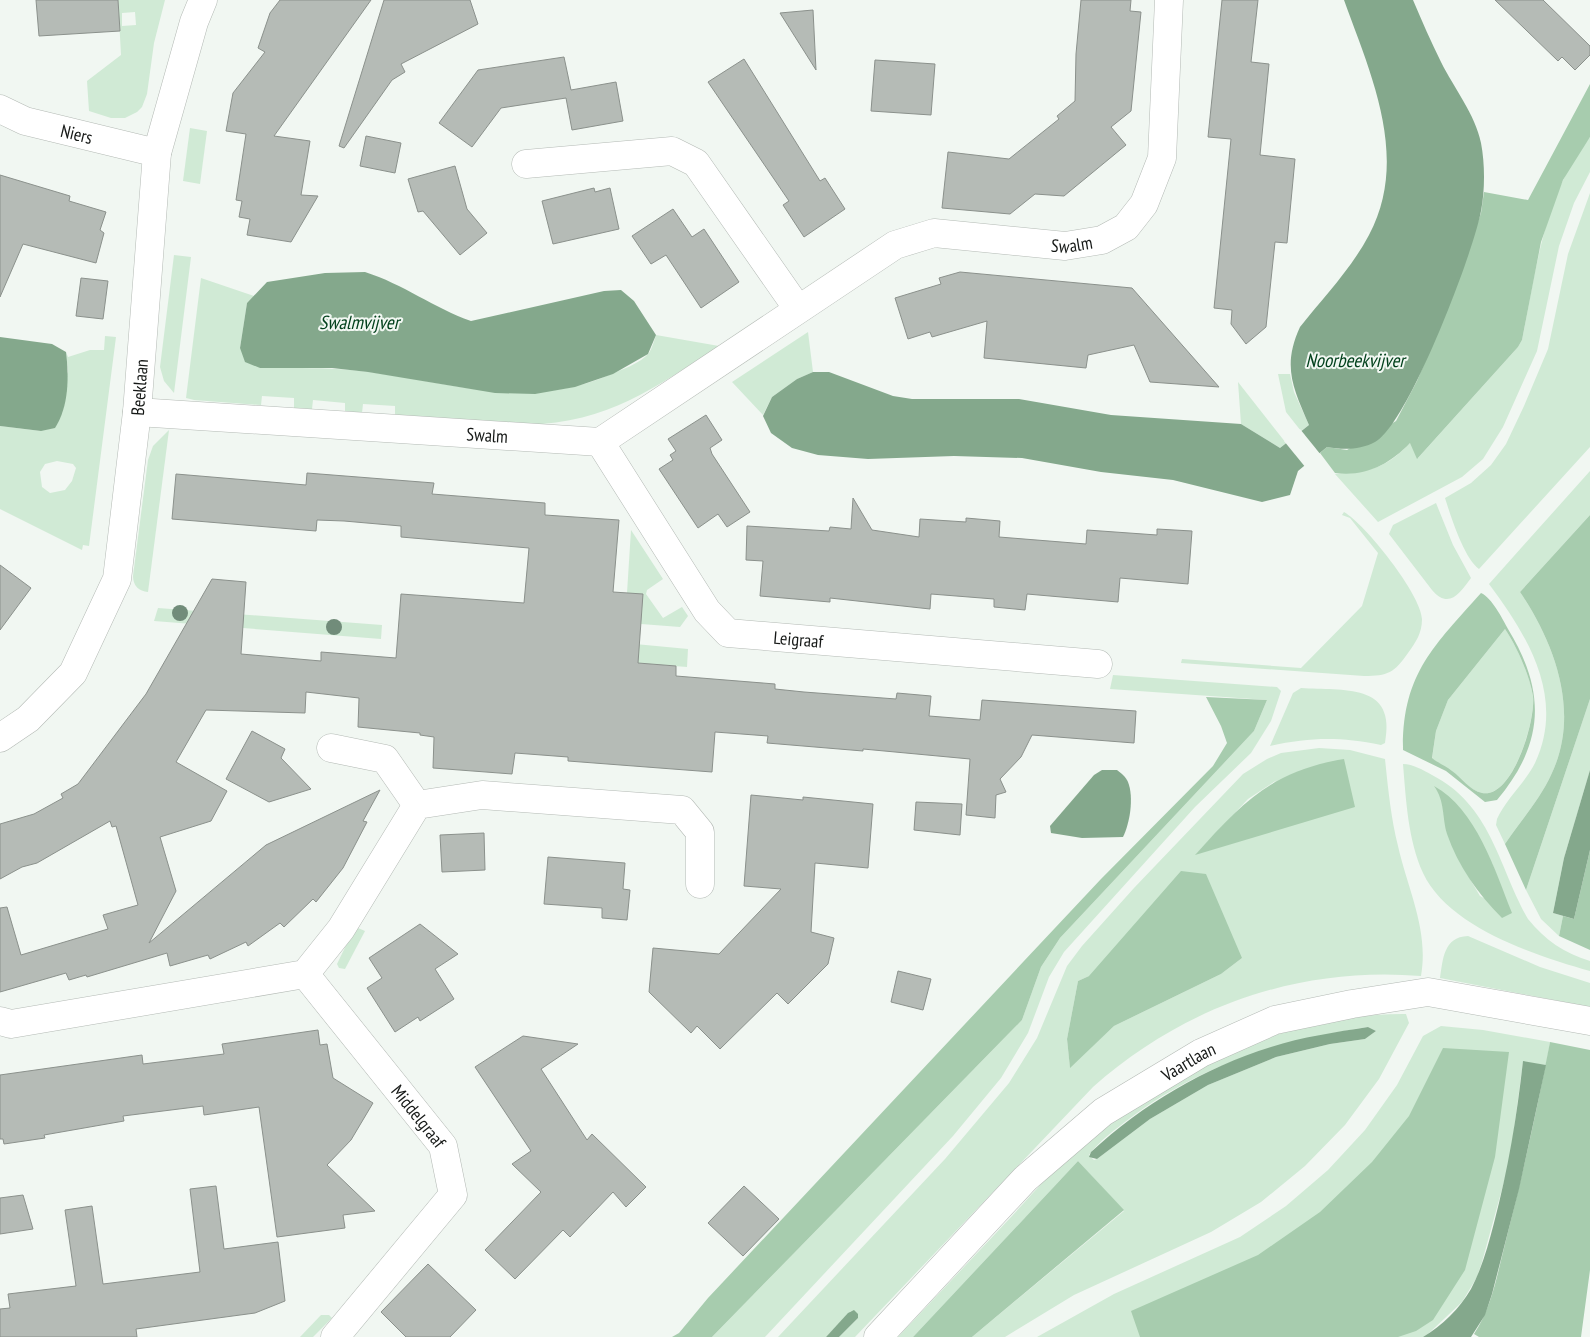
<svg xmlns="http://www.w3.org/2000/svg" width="1590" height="1337" viewBox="0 0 1590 1337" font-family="'PT Sans Narrow',sans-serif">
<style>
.green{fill:#d0ead5;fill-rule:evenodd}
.forest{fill:#a7ccae;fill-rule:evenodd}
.water{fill:#84a88c}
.pier{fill:#f1f7f2}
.building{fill:#b5bbb6;stroke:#8b918c}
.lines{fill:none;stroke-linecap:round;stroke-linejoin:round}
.minor-casing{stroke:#b4bab5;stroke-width:29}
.minor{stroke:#fff;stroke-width:28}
.tree{fill:#718c7a}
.labels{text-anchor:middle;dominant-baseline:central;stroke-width:4;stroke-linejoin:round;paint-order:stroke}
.street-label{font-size:18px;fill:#151816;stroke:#f1f7f2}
.water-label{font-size:19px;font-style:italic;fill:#02411c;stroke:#f1f7f2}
</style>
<rect width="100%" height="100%" fill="#f1f7f2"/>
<!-- green -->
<g class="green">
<path d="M118 0H165L154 43 147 94 142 107 137 112 125 118H111L89 111 87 81 121 55ZM135 12 136 25 122 26V13Z"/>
<path d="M190 128 207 131 200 184 183 181Z"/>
<path d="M1590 137V172L1574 203 1559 246 1537 351 1503 427 1483 459 1462 477 1378 522 1335 474C1371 470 1383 471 1411 442L1418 458 1518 347 1522 340C1536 271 1544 193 1590 137Z"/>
<path d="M1590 193V447L1479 569C1464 558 1451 517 1445 498L1471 483 1491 465 1506 444 1524 406 1548 349 1568 254Z"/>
<path d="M174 255 191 257 174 393 164 381 160 367Z"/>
<path d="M201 278 254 296 247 303 240 348 260 368C297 368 334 367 370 372 453 383 527 410 609 375 621 370 641 363 649 353 652 348 654 341 656 335L719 346C653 389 609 422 527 425L395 416V406L363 404 362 413 345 411V403L313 400 312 409 294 408V398L262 396 261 405 194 400 186 398Z"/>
<path d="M808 332 813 372 797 379 772 397 763 415 732 382Z"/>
<path d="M105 336 116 337 89 546 83 545 82 550 0 509V426L41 431 68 372 66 352 68 357 90 350H104ZM57 461 73 464 76 468 72 481 65 490 50 493 42 487 40 472 45 464Z"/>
<path d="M1278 374H1290L1294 392 1309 425 1301 431 1286 412Z"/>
<path d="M1238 382 1286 443 1280 448 1241 424Z"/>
<path d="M169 430 148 592C139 591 133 586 133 576L148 460 153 446Z"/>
<path d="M1590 471V515L1520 592C1555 644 1581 713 1551 775 1540 799 1520 822 1505 844L1496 825 1497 819C1506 799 1525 783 1535 763 1566 697 1527 635 1489 584Z"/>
<path d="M1436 503 1453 545 1471 578C1460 593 1449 610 1432 590L1389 534 1393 525Z"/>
<path d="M1344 512C1365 524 1421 594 1422 619 1422 633 1416 642 1408 653 1394 673 1388 676 1364 676L1181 663 1182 659 1301 668 1362 606 1378 553 1350 518 1342 515Z"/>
<path d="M631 530 663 579 647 590 646 594 663 618 682 607 688 616 680 627 641 624 627 593Z"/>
<path d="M158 608 382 625 381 639 154 621Z"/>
<path d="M1505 629C1517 647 1529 674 1533 696 1536 718 1513 799 1482 793 1470 791 1445 767 1432 759L1436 731 1448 700Z"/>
<path d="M635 644 688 649 687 667 636 663Z"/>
<path d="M1113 675 1277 687 1281 691 1271 721 1251 753 1195 807 1064 952 1049 977 1028 1033 1001 1078 953 1136 765 1337H712L1022 1020 1041 967 1060 938 1254 731 1267 700 1110 689Z"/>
<path d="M1301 688C1343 691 1397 682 1385 743L1381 745C1340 737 1312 737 1270 746L1293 693Z"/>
<path d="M1590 699V770L1564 858 1553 913 1563 916 1559 936 1541 919 1526 890Z"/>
<path d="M1319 748 1350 750 1385 759C1388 788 1391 818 1398 846 1408 890 1429 930 1421 976 1300 966 1184 1006 1093 1087L855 1337H839L858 1318 851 1311 826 1337H778L945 1159 1009 1083 1037 1038 1067 966 1082 946 1134 888 1243 774 1267 759 1281 753ZM1277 780 1196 854 1248 799ZM1242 958 1221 974 1114 1026 1070 1067 1067 1039 1078 981 1089 976Z"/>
<path d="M1403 764C1413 764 1423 770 1432 775 1492 806 1498 866 1528 919 1545 940 1564 953 1590 961V971C1535 955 1449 928 1423 873 1408 840 1406 800 1403 764ZM1435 787 1492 863 1511 913 1480 896 1460 862 1447 833 1441 795Z"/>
<path d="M358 928 365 931 345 969 339 968 337 964 354 929Z"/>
<path d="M1468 936 1540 967 1590 983V1007L1440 978C1443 960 1443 937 1468 936Z"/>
<path d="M1406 1014 1409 1023 1379 1079 1345 1125 1305 1166 1261 1202 1211 1232 1074 1295 1005 1337H972L1124 1211 1078 1161 913 1337H898C936 1297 974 1256 1012 1216 1033 1193 1054 1169 1077 1148 1164 1071 1289 1013 1406 1014ZM1368 1027 1376 1031 1365 1039 1330 1044 1276 1057 1208 1085 1150 1119 1097 1159 1094 1160 1089 1155C1099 1141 1116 1129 1129 1119 1202 1064 1280 1041 1368 1027Z"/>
<path d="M1441 1026 1483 1030 1550 1042 1546 1065 1523 1062 1510 1160 1482 1262 1477 1277 1462 1302 1428 1334 1423 1337H1037L1114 1294 1240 1237 1286 1206 1328 1170 1365 1130 1397 1085 1423 1036Z"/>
<path d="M321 1315H329L332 1318 313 1337H300Z"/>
</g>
<!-- forest -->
<g class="forest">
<path d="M1590 84V137L1563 180 1541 242 1522 340 1518 347 1417 459 1410 443C1390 464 1366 477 1335 473L1320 453 1327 447 1347 450 1396 421 1417 381 1452 298 1481 213 1484 192 1528 200Z"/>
<path d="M1590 515V699L1526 890 1505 844C1520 822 1540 799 1551 775 1581 713 1555 644 1520 592Z"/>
<path d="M1481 593C1492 598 1502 618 1508 629 1546 691 1545 743 1497 800L1485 802 1446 771 1403 750C1402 674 1434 646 1481 593ZM1505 629C1517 647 1529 674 1533 696 1536 719 1513 799 1482 793 1469 790 1462 778 1452 771 1446 766 1438 763 1432 758L1436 731 1448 700Z"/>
<path d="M1206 697 1267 700 1254 731 1060 938 1041 967 1022 1020 712 1337H672L679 1333 708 1298 1101 879 1213 766 1227 743 1221 726Z"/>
<path d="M1344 759 1355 807 1195 855C1243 802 1272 771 1344 759Z"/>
<path d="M1434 786C1476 809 1495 870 1512 913L1502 918C1478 894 1458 866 1447 834 1442 817 1445 801 1434 786Z"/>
<path d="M1590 850V950L1559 936 1563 916 1574 919Z"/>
<path d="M1181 871 1206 874 1242 958 1221 974 1114 1026 1070 1068 1067 1039 1078 981 1089 976Z"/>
<path d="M1550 1042 1590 1050V1270L1581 1337H1479L1474 1334C1492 1307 1497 1275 1505 1244 1522 1177 1537 1110 1550 1042Z"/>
<path d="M1443 1048 1509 1052 1495 1157 1465 1270 1433 1320 1416 1331 1398 1337H1140L1131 1311 1258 1255 1320 1212 1372 1162 1409 1116Z"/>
<path d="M1078 1161 1124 1210 972 1337H913Z"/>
</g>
<!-- water -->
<g class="water">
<path d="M1344 0H1413C1422 21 1431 42 1441 62 1454 88 1475 114 1481 143 1485 164 1485 190 1481 211 1474 251 1408 425 1375 442 1360 450 1343 450 1327 447L1298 471 1290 495 1262 502 1173 480 1101 472 1022 458 954 456 868 459 818 455 792 448 771 433 763 416 772 397 797 379 813 372H829L893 396 912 399H1019L1111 415 1241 424 1280 448 1309 425C1293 388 1282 366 1300 327 1323 298 1351 269 1369 235 1410 158 1371 75 1344 0Z"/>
<path d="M365 272C403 284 434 308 471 321L604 291 621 290 634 301 656 335 648 354 613 374 575 387 535 394 495 393 368 372 332 368H260L245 362 240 348 247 303 267 282 325 273Z"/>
<path d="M0 337 52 344 66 352C69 377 69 406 55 428L41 431 0 426Z"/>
<path d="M1102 770H1117C1121 773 1126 777 1128 782 1134 797 1130 823 1123 837L1082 838 1051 833 1050 826 1094 775Z"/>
<path d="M1590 770V850L1574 919 1553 913 1564 858Z"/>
<path d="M1368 1027 1376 1031 1365 1039 1330 1044 1276 1057 1208 1085 1150 1119 1097 1159 1089 1157 1091 1152C1143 1104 1204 1068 1271 1047 1302 1037 1336 1032 1368 1027Z"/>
<path d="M1523 1061 1546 1065 1519 1189 1492 1294 1485 1315 1471 1337H1423C1442 1326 1460 1308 1471 1289 1482 1268 1488 1246 1494 1223 1508 1170 1517 1116 1523 1061Z"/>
<path d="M854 1310 858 1314V1318L839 1337H826L848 1313Z"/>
</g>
<!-- pier -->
<path class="pier" d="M1300 429 1321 455 1306 468 1284 441Z"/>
<!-- building -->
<g class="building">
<path d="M36 0H118L120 31 39 36Z"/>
<path d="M280 0H371L274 136 310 141 301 195 318 196 291 242 247 235 250 219 239 217 242 201 236 200 246 134 226 131 233 93 265 52 258 48 270 13Z"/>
<path d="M384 0H470L478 24 401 64 405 72 392 80 344 148 339 146Z"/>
<path d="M1081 0H1131L1130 11 1141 12 1131 111 1111 127 1126 145 1064 196 1035 194 1010 214 942 208 948 152 1009 159 1059 119 1057 116 1075 101 1076 54Z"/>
<path d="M1222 0H1258L1251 62 1269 64 1260 155 1295 159 1287 243 1275 242 1266 327 1246 344 1231 324 1232 310 1214 308 1231 139 1208 137Z"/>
<path d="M1495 0H1543L1590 46V55L1575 70 1562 57 1558 61Z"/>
<path d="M813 10 816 70 780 13Z"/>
<path d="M564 57 571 90 616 82 623 121 572 130 566 98 501 108 472 147 439 123 478 70Z"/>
<path d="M744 59 820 181 825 178 845 209 804 237 783 205 789 201 708 82Z"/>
<path d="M875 60 935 64 931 115 871 111Z"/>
<path d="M366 136 401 143 395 173 360 166Z"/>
<path d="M455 166 467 209 487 233 460 255 423 211 418 212 408 179Z"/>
<path d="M0 175 70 196 69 201 106 212 100 230 104 233 96 263 23 244 0 297Z"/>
<path d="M594 188 595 192 610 188 619 229 553 244 542 201Z"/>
<path d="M673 209 692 237 704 229 739 282 701 308 666 255 651 264 632 236Z"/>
<path d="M960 272 1132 288 1219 387 1150 382 1134 345 1088 355 1086 368 984 358 987 321 932 337 930 332 908 339 895 298 941 284 939 278Z"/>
<path d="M81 278 108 281 103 319 76 316Z"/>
<path d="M706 415 722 440 710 448 712 454 750 512 727 527 718 514 698 528 659 469 673 460 670 455 676 451 668 439Z"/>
<path d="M307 473 434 483 432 494 545 503V515L619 520 613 592 643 594 638 663 676 666V676L775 684V689L804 692 896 699 897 693 931 696 929 716 980 720 982 700 1136 711 1134 743 1032 735 1021 757 1000 779 1006 792 996 795 995 818 966 815 970 759 863 749V751L767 743 768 736 715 732 712 772 568 761V757L515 753 512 774 433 768 434 737 420 735V733L358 727 359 698 306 692 305 713 206 710 176 762 227 791 211 821 160 837 176 891 149 943 266 845 380 790 363 821 367 822 343 868 316 902 313 899 284 927 280 923 248 946 246 942 210 959 208 955 170 966 167 953 87 977 86 975 69 980 66 973 0 992V908L7 907 21 955 108 929 103 915 138 905 116 826 112 827 110 821 37 863 22 867 0 879V824L34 814 63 798 61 794 78 784 146 694 212 579 246 582 241 654 321 661V652L396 658 401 594 524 603 529 548 401 537V526L344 521 317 520 316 531 172 519 176 474 306 485Z"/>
<path d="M853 498 872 530 919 537 920 519 966 522V518L1000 521 999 537 1086 544 1087 530 1157 535V529L1192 531 1188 584 1120 578 1118 602 1027 594 1025 610 994 607V599L931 594 930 609 830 598V602L760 596 763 561 746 560 747 526 829 531 830 527 851 529Z"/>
<path d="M0 565 31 588 0 630Z"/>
<path d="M252 731 285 749 281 758 311 789 269 802 226 779Z"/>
<path d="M751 795 803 800V797L873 804 868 868 815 863 811 932 834 938 828 964 788 1004 777 993 720 1049 697 1026 691 1033 649 992 653 948 719 954 781 889 744 886Z"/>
<path d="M916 802 962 804 960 835 914 830Z"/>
<path d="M484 833 485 870 442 872 440 835Z"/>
<path d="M548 857 625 863 623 889 630 890 627 920 602 918V908L544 904Z"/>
<path d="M420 924 458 954 435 969 454 999 420 1021 418 1017 395 1032 367 988 382 978 369 958Z"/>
<path d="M898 971 931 979 923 1010 891 1002Z"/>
<path d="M318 1030 320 1045 327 1044 333 1078 373 1103 351 1140 327 1165 375 1211 343 1215 345 1228 277 1237 259 1107 204 1115 203 1106 123 1116 124 1121 44 1135 45 1138 4 1144 3 1139H0V1075L142 1055 143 1064 224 1054 222 1044Z"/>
<path d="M523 1036 578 1044 541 1069 587 1140 592 1134 646 1187 626 1207 613 1192 570 1237 563 1230 515 1279 485 1250 541 1192 512 1164 531 1151 475 1067Z"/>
<path d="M216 1186 224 1249 278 1242 285 1301 255 1313 136 1329 137 1337H0V1309L10 1308 8 1294 76 1286 65 1210 92 1206 103 1284 200 1272 190 1189Z"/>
<path d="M744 1186 779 1219 743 1256 708 1223Z"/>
<path d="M23 1195 33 1229 0 1234V1198Z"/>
<path d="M428 1264 476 1310 450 1337H406L381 1312Z"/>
</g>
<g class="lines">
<defs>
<g id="minor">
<path id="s1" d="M0 109 25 121 157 153"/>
<path d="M526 164 672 151 696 163 798 309"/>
<path id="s2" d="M137 412 600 442 895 245 934 233 1065 246 1102 240 1126 227 1144 204 1162 158 1169 0"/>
<path id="s3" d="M600 442 707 611 728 633 1098 664"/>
<path id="s4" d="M0 738 28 719 73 673 117 579 137 412 157 153 194 22 203 0"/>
<path d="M331 748 385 759 417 805"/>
<path id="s5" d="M305 974 443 1146 453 1195 335 1337"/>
<path d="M0 1021 11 1024 305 974 341 929 417 805 482 795 682 810 700 832V884"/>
<path id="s6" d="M878 1337 1025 1179 1103 1112 1201 1053 1275 1020 1352 1004 1428 992 1590 1021"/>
</g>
</defs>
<!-- minor casing -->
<use href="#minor" class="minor-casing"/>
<!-- minor -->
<use href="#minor" class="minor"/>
</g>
<!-- trees -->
<g class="tree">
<circle cx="180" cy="613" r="8"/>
<circle cx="334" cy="627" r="8"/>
</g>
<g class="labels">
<!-- street labels -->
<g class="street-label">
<text stroke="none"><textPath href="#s1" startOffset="81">Niers</textPath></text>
<text stroke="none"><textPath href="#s2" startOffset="998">Swalm</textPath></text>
<text stroke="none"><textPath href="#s4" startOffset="395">Beeklaan</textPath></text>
<text stroke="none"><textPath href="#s2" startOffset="351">Swalm</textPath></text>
<text stroke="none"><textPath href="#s3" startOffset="301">Leigraaf</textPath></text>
<text stroke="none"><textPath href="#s6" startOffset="418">Vaartlaan</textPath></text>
<text stroke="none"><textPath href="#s5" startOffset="182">Middelgraaf</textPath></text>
</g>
<!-- water labels -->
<g class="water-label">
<text x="359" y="322">Swalmvijver</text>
<text x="1355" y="360">Noorbeekvijver</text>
</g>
</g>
</svg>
